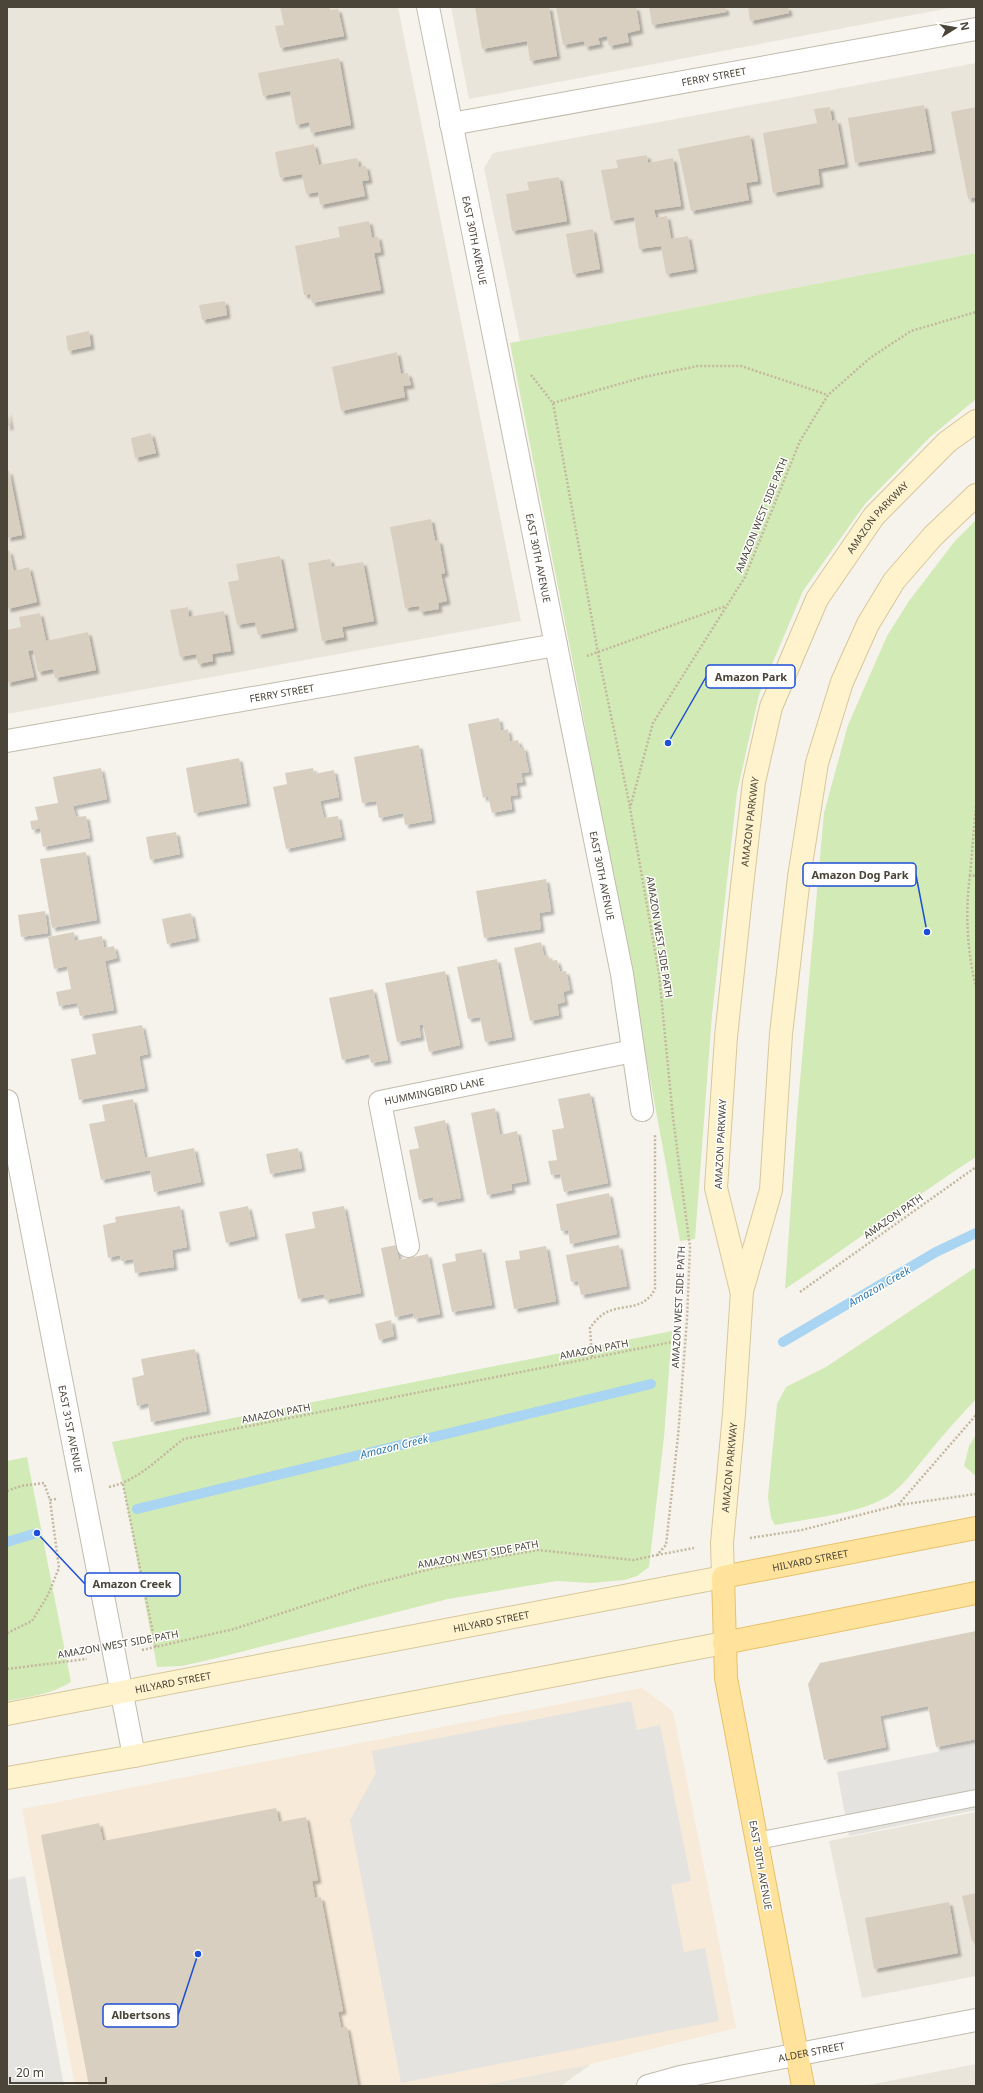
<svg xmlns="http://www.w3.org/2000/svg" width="983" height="2093" viewBox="0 0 983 2093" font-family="'Noto Sans',sans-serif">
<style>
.residential{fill:#eae5da}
.commercial{fill:#f7ead8}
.green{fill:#d2eab5}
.parking{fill:#e5e3e0}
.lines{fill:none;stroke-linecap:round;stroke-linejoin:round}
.stream{stroke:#a9d4f2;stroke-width:10}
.building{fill:#d8cfc1;filter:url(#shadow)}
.service-casing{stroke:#c2bbae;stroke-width:18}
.minor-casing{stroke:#c2bbae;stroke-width:24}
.secondary-casing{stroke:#d6c79b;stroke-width:24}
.primary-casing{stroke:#e6c16a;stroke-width:24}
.path{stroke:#c4b79f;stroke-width:2.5;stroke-dasharray:2 2;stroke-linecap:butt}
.service{stroke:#fff;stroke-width:16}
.minor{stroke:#fff;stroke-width:22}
.secondary{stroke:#fff3cd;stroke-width:22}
.primary{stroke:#ffe39c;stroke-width:22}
.labels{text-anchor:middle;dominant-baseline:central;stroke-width:3;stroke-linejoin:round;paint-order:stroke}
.street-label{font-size:10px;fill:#4b4439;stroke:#fff}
.water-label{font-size:11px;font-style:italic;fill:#2e7ab2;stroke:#fff}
.leader{fill:none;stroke:#1d4ed8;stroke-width:1.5}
.callout-dot{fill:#1d4ed8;stroke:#fff;stroke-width:1.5}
.callout{fill:#fff;stroke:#1d4ed8;stroke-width:1.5}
.callout-label{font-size:11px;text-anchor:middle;font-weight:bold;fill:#4b4439}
</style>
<defs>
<filter id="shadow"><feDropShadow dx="3.5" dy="3.5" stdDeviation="1" flood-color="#0004"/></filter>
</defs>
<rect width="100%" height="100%" fill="#f6f3ec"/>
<!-- residential -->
<g class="residential">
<path d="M7 7H398L521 621 7 714Z"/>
<path d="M451 7H955L469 99Z"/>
<path d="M976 63V253L520 341 484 168 493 153Z"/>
<path d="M976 1812V1976L862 1998 829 1841Z"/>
<path d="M591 2064 561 2086H479Z"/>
<path d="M976 2064V2086H868V2085Z"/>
</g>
<!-- commercial -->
<path class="commercial" d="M642 1688 673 1711 736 2028 591 2064 479 2086H75L22 1809Z"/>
<!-- green -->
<g class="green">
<path d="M976 253V399L929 438 865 504 803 591 759 695 737 792 712 1015 695 1239 680 1241 578 688 510 343Z"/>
<path d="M976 520V1157C911 1199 850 1246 785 1289L797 1115 824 813 848 725 887 636 909 601 955 541Z"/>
<path d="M976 1267V1399C962 1414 948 1429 935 1445 921 1461 903 1488 885 1498 856 1514 807 1519 775 1525L771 1518 768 1497 777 1404 786 1387 826 1367Z"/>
<path d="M672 1331 664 1437 649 1567 637 1576 624 1580 591 1583 557 1581 448 1599 217 1658 182 1666 157 1667 123 1484 112 1442Z"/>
<path d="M976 1435V1476L964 1466 969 1446Z"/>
<path d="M27 1457 71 1682C52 1694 29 1697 7 1701V1461Z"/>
</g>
<!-- parking -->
<g class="parking">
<path d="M631 1701 637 1730 660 1725 691 1881 671 1885 684 1952 705 1948 719 2021 401 2083 350 1820 376 1773 372 1751Z"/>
<path d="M976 1744V1810L849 1836 837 1772Z"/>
<path d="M25 1876 64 2086H7V1880Z"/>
</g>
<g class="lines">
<!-- stream -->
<g class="stream">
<path d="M783 1342 936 1252 976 1233"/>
<path d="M137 1509 651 1384"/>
<path d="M7 1542 37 1533"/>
</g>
</g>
<!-- building -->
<g class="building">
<path d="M280 7H329L330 10 338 9 344 36 280 48 275 26 284 25Z"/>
<path d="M475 7H549L557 56 530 61 527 41 482 49Z"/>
<path d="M556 7H636L640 30 627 33 629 42 609 46 607 36 598 38 600 44 585 47 584 41 563 45Z"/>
<path d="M649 7H725L726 12 652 25Z"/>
<path d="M748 7H788L789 13 750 21Z"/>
<path d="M339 58 351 125 311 133 309 122 296 125 290 91 263 96 258 73Z"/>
<path d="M924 105 932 150 855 163 848 118Z"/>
<path d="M830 107 832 121 837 120 845 164 818 169 820 184 773 193 763 133 817 123 814 109Z"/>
<path d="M976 107V197L968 199 951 112Z"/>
<path d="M750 135 758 181 746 183 749 200 691 211 678 149Z"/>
<path d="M314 144 319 165 357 158 359 167 366 166 369 180 362 181 365 196 320 205 318 192 306 194 302 174 280 178 275 152Z"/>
<path d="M647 155 648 163 673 158 681 206 654 210 656 218 667 216 671 239 688 236 694 269 666 274 661 246 639 249 634 217 611 221 601 170 618 168 616 160Z"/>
<path d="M559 177 567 221 512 231 506 194 529 190 527 182Z"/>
<path d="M369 221 372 238 378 236 381 252 374 253 381 290 312 303 310 294 304 295 295 246 340 237 338 227Z"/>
<path d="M593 229 600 269 573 274 566 234Z"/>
<path d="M225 301 227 315 202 320 199 305Z"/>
<path d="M89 331 91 346 68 351 66 336Z"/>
<path d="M397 352 401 374 408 373 411 385 403 386 405 397 341 411 332 367Z"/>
<path d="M7 410 10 426 7 427Z"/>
<path d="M151 433 156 453 135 458 131 438Z"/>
<path d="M7 471H9L22 535 7 538Z"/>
<path d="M431 519 435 541 439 540 445 573 441 574 447 601 438 603 439 609 420 612 419 606 405 608 390 527Z"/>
<path d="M9 550 14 571 29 567 37 602 7 609V551Z"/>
<path d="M280 556 294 628 258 635 255 622 237 625 228 582 239 580 236 564Z"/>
<path d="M330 559 332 567 363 562 374 621 342 627 344 637 322 641 308 563Z"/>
<path d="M188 607 189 617 224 611 231 651 212 654 213 661 198 664 196 654 180 657 170 610Z"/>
<path d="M40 613 46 641 88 632 96 670 55 678 53 669 38 672 33 650 28 651 34 677 7 683V630L21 627 19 617Z"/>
<path d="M499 718 501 731 508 729 510 742 518 740 520 748 524 747 529 772 521 773 523 782 516 783 518 795 510 796 512 809 492 813 488 796 483 798 468 724Z"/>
<path d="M419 745 432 820 405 825 403 813 379 818 376 801 362 803 354 757Z"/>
<path d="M239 758 247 803 194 813 186 768Z"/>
<path d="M101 768 107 799 73 806 76 817 86 816 90 838 43 847 40 828 32 830 30 821 38 820 35 807 58 803 53 777Z"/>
<path d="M313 768 314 774 334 770 339 797 320 801 324 818 338 816 342 837 286 849 273 787 287 784 285 773Z"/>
<path d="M176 832 180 854 150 860 146 837Z"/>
<path d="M86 852 97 920 52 928 40 859Z"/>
<path d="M546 879 551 911 539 913 541 929 484 938 476 891Z"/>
<path d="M45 911 48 933 21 937 18 915Z"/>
<path d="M191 913 196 938 167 944 162 919Z"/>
<path d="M74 932 75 941 102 936 104 948 114 946 117 958 105 961 114 1010 80 1016 77 1003 59 1006 56 992 71 989 67 966 54 969 48 937Z"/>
<path d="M541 942 544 956 548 955 550 961 557 960 560 972 566 971 570 990 563 992 565 1002 557 1004 559 1015 530 1021 514 948Z"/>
<path d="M497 959 512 1037 485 1042 480 1017 468 1019 457 967Z"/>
<path d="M445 971 460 1045 429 1052 423 1025H419L421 1037 397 1042 385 983Z"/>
<path d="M373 989 388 1060 371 1063 369 1054 342 1060 329 998Z"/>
<path d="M142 1025 148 1054 139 1056 145 1088 79 1100 71 1059 96 1054 92 1034Z"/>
<path d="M590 1093 608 1183 564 1192 560 1174 551 1175 548 1161 557 1160 552 1130 564 1128 558 1099Z"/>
<path d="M133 1099 145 1158 194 1148 201 1182 154 1192 150 1170 101 1180 89 1124 105 1121 102 1105Z"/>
<path d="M495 1108 500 1135 517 1131 527 1181 511 1184 512 1190 487 1195 471 1113Z"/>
<path d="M445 1120 461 1198 434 1203 433 1197 419 1200 409 1150 419 1148 414 1127Z"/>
<path d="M298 1148 302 1168 270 1174 266 1154Z"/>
<path d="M609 1193 617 1234 570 1244 568 1230 561 1231 556 1204Z"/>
<path d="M180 1206 187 1247 172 1250 174 1267 135 1273 133 1259 121 1261 120 1255 108 1258 103 1225 116 1222 115 1217Z"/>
<path d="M248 1206 255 1236 226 1243 219 1212Z"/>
<path d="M344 1206 361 1293 325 1300 324 1294 298 1299 285 1234 315 1228 312 1212Z"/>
<path d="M396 1245 399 1260 428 1254 440 1314 414 1319 413 1313 395 1317 381 1248Z"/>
<path d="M619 1245 627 1286 581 1295 578 1281 571 1282 566 1255Z"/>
<path d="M546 1246 556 1301 514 1309 505 1261 520 1259 519 1251Z"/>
<path d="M482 1249 492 1305 452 1312 442 1264 456 1261 455 1254Z"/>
<path d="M391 1320 394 1336 379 1340 375 1324Z"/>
<path d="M195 1349 207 1411 151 1422 148 1403 137 1406 132 1378 144 1375 141 1359Z"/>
<path d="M976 1631V1739L936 1747 928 1706 880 1716 886 1747 824 1760 808 1684 820 1663Z"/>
<path d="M276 1808 279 1822 306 1817 318 1880 312 1881 315 1898 321 1897 343 2011 338 2012 341 2027H347L358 2086H89L41 1835 99 1823 103 1841Z"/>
<path d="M976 1893V1941H972L962 1896Z"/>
<path d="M949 1902 958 1953 874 1969 865 1918Z"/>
</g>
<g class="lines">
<defs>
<path id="service" d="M757 1841 976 1798"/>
<g id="minor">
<path id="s1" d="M428 7 622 974 642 1110"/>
<path id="s2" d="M451 124 976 29"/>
<path id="s3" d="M7 741 556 645"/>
<path id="s4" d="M7 1101 134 1756"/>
<path id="s5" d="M408 1246 380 1102 633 1051"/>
<path id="s6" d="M648 2086 680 2077 976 2020"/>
</g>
<g id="secondary">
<path id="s7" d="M741 1290 716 1188 726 1037 742 886 754 782 771 707 817 599 874 516 947 442 976 421"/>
<path id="s8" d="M7 1714 723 1577 722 1543 734 1414 742 1291 771 1190 781 1034 799 877 817 763 842 682 868 624 894 581 933 536 976 495"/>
<path d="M7 1778 134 1756 724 1643"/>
</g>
<g id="primary">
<path d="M724 1643 976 1593"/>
<path id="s9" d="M803 2086 726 1678 723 1577 976 1528"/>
</g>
</defs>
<!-- service casing -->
<use href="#service" class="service-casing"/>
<!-- minor casing -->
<use href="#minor" class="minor-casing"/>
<!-- secondary casing -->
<use href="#secondary" class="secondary-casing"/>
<!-- primary casing -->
<use href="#primary" class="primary-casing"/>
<!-- path -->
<g class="path">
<path d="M531 375 553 403 598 653 630 807"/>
<path d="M553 403 644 377 698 366H741L828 395"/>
<path d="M587 656 726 606"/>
<path d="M976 806 970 875 976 876"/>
<path d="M970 875C965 912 967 951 976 987"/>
<path d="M800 1292 976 1167"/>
<path d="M592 1357 590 1328C594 1323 599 1316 605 1313 624 1303 643 1312 655 1289V1135"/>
<path d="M123 1484 156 1648"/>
<path d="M109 1487C140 1480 159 1457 184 1439L672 1342"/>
<path d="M7 1491 21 1486 44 1483 50 1500"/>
<path d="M899 1505 976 1494"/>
<path d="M750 1538 802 1530 898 1505 976 1415"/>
<path d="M657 1555 694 1548"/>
<path d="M7 1633 32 1621 48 1595 59 1568 50 1500 56 1499"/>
<path d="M142 1650 234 1629 364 1586 435 1568 538 1550 633 1560 657 1555 666 1545 678 1436 687 1319 690 1247 673 1118 659 974 630 808 653 723 745 577 800 441 828 395 870 358 911 331 976 312"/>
<path d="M7 1669 87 1659"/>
</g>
<!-- service -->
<use href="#service" class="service"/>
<!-- minor -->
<use href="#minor" class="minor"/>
<!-- secondary -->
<use href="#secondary" class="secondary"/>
<!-- primary -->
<use href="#primary" class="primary"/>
</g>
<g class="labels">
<!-- street labels -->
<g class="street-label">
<text stroke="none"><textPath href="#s2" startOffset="267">FERRY STREET</textPath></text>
<text stroke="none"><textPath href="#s1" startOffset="238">EAST 30TH AVENUE</textPath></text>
<text transform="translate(761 515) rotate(-68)">AMAZON WEST SIDE PATH</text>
<text stroke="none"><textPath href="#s7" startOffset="809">AMAZON PARKWAY</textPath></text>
<text stroke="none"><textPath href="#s1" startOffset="562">EAST 30TH AVENUE</textPath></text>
<text stroke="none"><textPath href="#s3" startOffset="279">FERRY STREET</textPath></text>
<text stroke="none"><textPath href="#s7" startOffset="473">AMAZON PARKWAY</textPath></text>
<text stroke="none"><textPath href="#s1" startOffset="886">EAST 30TH AVENUE</textPath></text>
<text transform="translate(660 937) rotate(81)">AMAZON WEST SIDE PATH</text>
<text stroke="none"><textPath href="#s5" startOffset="202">HUMMINGBIRD LANE</textPath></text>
<text transform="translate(720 1144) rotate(-87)">AMAZON PARKWAY</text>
<text transform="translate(893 1216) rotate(-35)">AMAZON PATH</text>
<text transform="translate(678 1307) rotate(-87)">AMAZON WEST SIDE PATH</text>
<text transform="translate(594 1349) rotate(-11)">AMAZON PATH</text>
<text transform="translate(276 1413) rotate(-11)">AMAZON PATH</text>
<text stroke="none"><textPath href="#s4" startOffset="334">EAST 31ST AVENUE</textPath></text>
<text stroke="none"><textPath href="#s8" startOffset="839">AMAZON PARKWAY</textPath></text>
<text transform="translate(478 1554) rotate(-10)">AMAZON WEST SIDE PATH</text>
<text stroke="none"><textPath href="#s9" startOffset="605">HILYARD STREET</textPath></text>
<text stroke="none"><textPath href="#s8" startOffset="493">HILYARD STREET</textPath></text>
<text transform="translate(118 1644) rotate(-10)">AMAZON WEST SIDE PATH</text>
<text stroke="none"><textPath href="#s8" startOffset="169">HILYARD STREET</textPath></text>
<text transform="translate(761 1865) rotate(80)">EAST 30TH AVENUE</text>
<text stroke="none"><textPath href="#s6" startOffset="167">ALDER STREET</textPath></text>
</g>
<!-- water labels -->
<g class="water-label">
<text transform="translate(879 1286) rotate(-30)">Amazon Creek</text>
<text transform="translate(394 1446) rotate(-14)">Amazon Creek</text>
</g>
</g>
<!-- callouts -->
<path class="leader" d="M668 743L706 677M927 932L916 875M37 1533L85 1584M198 1954L178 2015"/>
<g class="callout-dot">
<circle cx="668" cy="743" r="4"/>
<circle cx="927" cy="932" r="4"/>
<circle cx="37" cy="1533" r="4"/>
<circle cx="198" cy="1954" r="4"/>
</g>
<g class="callout">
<rect x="706" y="665" width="89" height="23" rx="4"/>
<rect x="803" y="863" width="113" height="23" rx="4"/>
<rect x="85" y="1573" width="95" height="23" rx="4"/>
<rect x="103" y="2004" width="75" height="23" rx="4"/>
</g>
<g class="callout-label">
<text x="751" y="681">Amazon Park</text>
<text x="860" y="879">Amazon Dog Park</text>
<text x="132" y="1588">Amazon Creek</text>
<text x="141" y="2019">Albertsons</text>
</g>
<!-- border -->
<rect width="983" height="2093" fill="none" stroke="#4b4439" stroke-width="16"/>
<!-- north arrow -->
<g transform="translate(955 28) rotate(79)" stroke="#ffffff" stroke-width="3" paint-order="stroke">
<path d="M0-3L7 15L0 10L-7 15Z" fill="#4b4439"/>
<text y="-6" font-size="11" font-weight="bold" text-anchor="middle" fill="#4b4439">N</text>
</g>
<!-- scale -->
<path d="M10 2077v6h96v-6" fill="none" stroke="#4b4439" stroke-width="2"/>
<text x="16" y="2077" font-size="12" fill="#4b4439" stroke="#ffffff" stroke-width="3" paint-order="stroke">20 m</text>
</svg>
